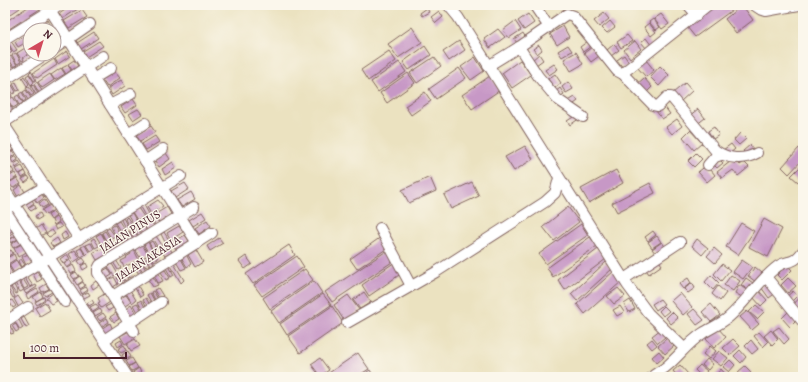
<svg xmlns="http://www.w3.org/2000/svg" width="808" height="382" viewBox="0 0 808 382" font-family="Alegreya,serif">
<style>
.building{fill:#c798c6}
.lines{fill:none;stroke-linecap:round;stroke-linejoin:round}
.minor-casing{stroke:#82635f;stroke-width:12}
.minor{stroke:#fff;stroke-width:10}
.labels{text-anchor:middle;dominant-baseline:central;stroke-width:3;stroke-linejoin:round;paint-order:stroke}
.street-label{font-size:12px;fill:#4a1f2b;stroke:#fbf7ec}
</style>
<rect width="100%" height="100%" fill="#fbf7ec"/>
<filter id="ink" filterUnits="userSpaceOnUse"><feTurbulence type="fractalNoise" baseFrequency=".025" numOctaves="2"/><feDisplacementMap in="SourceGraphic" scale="8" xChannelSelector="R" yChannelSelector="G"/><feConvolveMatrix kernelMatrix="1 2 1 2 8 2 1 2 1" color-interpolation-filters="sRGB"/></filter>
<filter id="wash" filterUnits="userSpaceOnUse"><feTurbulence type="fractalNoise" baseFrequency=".012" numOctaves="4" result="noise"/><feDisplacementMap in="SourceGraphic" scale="16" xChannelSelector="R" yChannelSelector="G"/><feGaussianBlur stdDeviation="0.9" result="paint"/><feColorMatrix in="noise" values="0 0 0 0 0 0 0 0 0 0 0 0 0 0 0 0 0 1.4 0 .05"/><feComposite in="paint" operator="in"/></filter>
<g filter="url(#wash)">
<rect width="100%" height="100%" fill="#ebe2c0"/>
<g id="blocks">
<!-- building -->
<g class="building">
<path d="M11 5H19L20 8 5 18V9Z"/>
<path d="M31 5H37L40 9 6 31 5 22Z"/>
<path d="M73 5H79L81 7 62 19 59 14Z"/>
<path d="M716 5H739L695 37 687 27Z"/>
<path d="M742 5 753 20 736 33 725 19Z"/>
<path d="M427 8 429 12 422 16 420 13Z"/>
<path d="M82 10 87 17 69 28 64 21Z"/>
<path d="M439 11 443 17 436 23 431 17Z"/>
<path d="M604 13 609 19 599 27 594 21Z"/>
<path d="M528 14 534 23 524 30 518 21Z"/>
<path d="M661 14 669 24 662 29 654 19Z"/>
<path d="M653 19 660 27 656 30 649 22Z"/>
<path d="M48 20 51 26 45 30H37L36 28Z"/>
<path d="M515 21 521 30 509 38 503 30Z"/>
<path d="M610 21 615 27 607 33 602 28Z"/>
<path d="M649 23 656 32 651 36 644 27Z"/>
<path d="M563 26 569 37 557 45 550 34Z"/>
<path d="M412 27 422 42 398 58 388 44Z"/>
<path d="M498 29 505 37 490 48 484 39Z"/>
<path d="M30 32V40L18 47 15 42Z"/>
<path d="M94 32 98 38 81 49 77 43Z"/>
<path d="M523 33 526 38 518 44 514 39Z"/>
<path d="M627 35 632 41 621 48 617 42Z"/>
<path d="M646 38 652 46 647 49 641 42Z"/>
<path d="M11 41 17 50 13 52 8 42Z"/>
<path d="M99 41 103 46 86 57 83 51Z"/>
<path d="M459 41 465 50 449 61 443 52Z"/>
<path d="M588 41 591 46 583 52 580 47Z"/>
<path d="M635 41 641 49 630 58 624 50Z"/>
<path d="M614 44 619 50 611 56 607 50Z"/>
<path d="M8 45 12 52 8 55 5 49V47Z"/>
<path d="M30 45V53L23 58 24 60 22 61 17 53Z"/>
<path d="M539 45 542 50 537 54 533 49Z"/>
<path d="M568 45 572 51 562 57 558 51Z"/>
<path d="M425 46 431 55 409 70 403 62Z"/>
<path d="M592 47 599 56 591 62 584 53Z"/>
<path d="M67 51 70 56 58 64 55 59Z"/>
<path d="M389 51 396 61 368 81 361 70Z"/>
<path d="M576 52 583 64 571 71 564 59Z"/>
<path d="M16 53 21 62 17 64 12 55Z"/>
<path d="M539 54 543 60 536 65 532 60Z"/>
<path d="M624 55 630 64 623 68 617 60Z"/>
<path d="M11 56 17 65 14 67 8 58Z"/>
<path d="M434 57 441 66 417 83 410 73Z"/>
<path d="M475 57 484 71 471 80 461 67Z"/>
<path d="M7 58 12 67 10 69 5 61Z"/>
<path d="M54 59 57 65 37 78 33 73Z"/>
<path d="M74 60 78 66 72 70 68 64Z"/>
<path d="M520 60 531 75 512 88 502 73Z"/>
<path d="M646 60 654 70 646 77 637 67Z"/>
<path d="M399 62 406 72 378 92 371 82Z"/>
<path d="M554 64 558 69 549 75 545 70Z"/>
<path d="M68 65 71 70 66 74 62 68Z"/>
<path d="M660 66 669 75 659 86 650 77Z"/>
<path d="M61 68 65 74 55 80 51 75Z"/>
<path d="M459 68 466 78 436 99 429 89Z"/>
<path d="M31 71 36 80 34 81 29 73Z"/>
<path d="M115 72 120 78 107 87 102 80Z"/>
<path d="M408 73 415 83 387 103 380 93Z"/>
<path d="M29 74 34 82 31 85 26 76Z"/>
<path d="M50 74 54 80 42 88 38 82Z"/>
<path d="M555 74 561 83 555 88 548 79Z"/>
<path d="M24 76 29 84 27 86 22 78Z"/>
<path d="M490 76 500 90 472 109 462 95Z"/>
<path d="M644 78 652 87 644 95 635 86Z"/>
<path d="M121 80 125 86 112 95 108 88Z"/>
<path d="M16 82 20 90 17 91 13 84Z"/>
<path d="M37 82 42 91 39 93 34 84Z"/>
<path d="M568 82 573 89 566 93 562 87Z"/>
<path d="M685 83 692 91 681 101 673 93Z"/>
<path d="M33 84 38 94 36 95 31 86Z"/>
<path d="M12 85 16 92 13 94 9 86Z"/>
<path d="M29 87 34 94 31 96 26 88Z"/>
<path d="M8 88 12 96 8 98 5 92V89Z"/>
<path d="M560 88 564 94 558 98 554 93Z"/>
<path d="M26 90 31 98 28 100 23 92Z"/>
<path d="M22 92 26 100 23 102 19 94Z"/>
<path d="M425 92 431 101 411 115 405 106Z"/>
<path d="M18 95 23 103 19 105 15 97Z"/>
<path d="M13 97 18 105 13 108 8 100Z"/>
<path d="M575 97 578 101 570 107 567 102Z"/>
<path d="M133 99 137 105 125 113 121 107Z"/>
<path d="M8 102 13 110 10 112 5 103Z"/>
<path d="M664 106 670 114 662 119 656 111Z"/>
<path d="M138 109 142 114 133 120 129 114Z"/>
<path d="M698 109 705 118 696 125 689 116Z"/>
<path d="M578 114 580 118 570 125 567 121Z"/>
<path d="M677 119 682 126 672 134 666 127Z"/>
<path d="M151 126 155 132 140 141 136 135Z"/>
<path d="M714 127 719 135 713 139 708 131Z"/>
<path d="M690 130 702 143 694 150 683 137Z"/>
<path d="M740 133 746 139 739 145 734 140Z"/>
<path d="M155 136 159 142 146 150 142 144Z"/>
<path d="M731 144 735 149 728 155 723 150Z"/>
<path d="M10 145 13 150 7 154 5 148Z"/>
<path d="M750 145 753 149 747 155 743 151Z"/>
<path d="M525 146 533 159 514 171 505 157Z"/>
<path d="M799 148 803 152V159L789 174 782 167Z"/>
<path d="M13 151 15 155 10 158 8 154Z"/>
<path d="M166 153 170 159 159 167 155 161Z"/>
<path d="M696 153 702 159 694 167 688 161Z"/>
<path d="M16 156 18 160 13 163 11 159Z"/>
<path d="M718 158 723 163 717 168 712 163Z"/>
<path d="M735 158 740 165 744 162 749 167 738 176 733 170 722 178 717 172Z"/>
<path d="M7 159 10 163 8 164 11 168 7 170 5 167V160Z"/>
<path d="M19 161 21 164 16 168 14 164Z"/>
<path d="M173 162 176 168 165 175 162 169Z"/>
<path d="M803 164V177L798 182 791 176Z"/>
<path d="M707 165 715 175 707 182 698 172Z"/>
<path d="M22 166 25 171 19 174 16 169Z"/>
<path d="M12 168 14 172 6 177 5 172Z"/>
<path d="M616 170 623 183 589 203 581 189Z"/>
<path d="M25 171 27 175 22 178 20 174Z"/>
<path d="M15 173 17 177 11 181 8 177Z"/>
<path d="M28 176 30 179 25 183 22 179Z"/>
<path d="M430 177 436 191 409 203 402 190Z"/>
<path d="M17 178 21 184 13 188 9 183Z"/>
<path d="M472 182 479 196 451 209 444 195Z"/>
<path d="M185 183 189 189 175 198 171 191Z"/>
<path d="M650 183 655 193 617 212 612 203Z"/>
<path d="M21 185 25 192 18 197 14 190Z"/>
<path d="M191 192 195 199 182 207 177 200Z"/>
<path d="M42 194 44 198 37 203 34 198Z"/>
<path d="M32 200 34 203 28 207 26 204Z"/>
<path d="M45 200 48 205 42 208 39 203Z"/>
<path d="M158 200 163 206 151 214 147 207Z"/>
<path d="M34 204 36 208 31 211 28 208Z"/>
<path d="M50 205 54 210 46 215 42 210Z"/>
<path d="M144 205 149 214 145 216 140 207Z"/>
<path d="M167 207 171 214 159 222 154 215Z"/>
<path d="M568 207 579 222 554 241 543 227Z"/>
<path d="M138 208 144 217 137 220 132 212Z"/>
<path d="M53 212 56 216 51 220 48 215Z"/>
<path d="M202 212 206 218 193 226 189 220Z"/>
<path d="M40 213 42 217 37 220 35 216Z"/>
<path d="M132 213 137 222 134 225 128 215Z"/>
<path d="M154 215 159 223 155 225 150 217Z"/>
<path d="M56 217 59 222 54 225 52 220Z"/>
<path d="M127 217 132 225 129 227 125 219Z"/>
<path d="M149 217 154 226 147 230 143 224 147 222 145 220Z"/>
<path d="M123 218 128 227 125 228 121 220Z"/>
<path d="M764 219 782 229 768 257 749 247Z"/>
<path d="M207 220 211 226 199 234 195 228Z"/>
<path d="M119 221 124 229 120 231 115 223Z"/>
<path d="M141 222 146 230 142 233 137 225Z"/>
<path d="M59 223 62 227 56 230 54 226Z"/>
<path d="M741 223 754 231 738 255 726 247Z"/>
<path d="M581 224 588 235 546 264 539 254Z"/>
<path d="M13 225 15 229 6 235 5 229Z"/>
<path d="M41 225 46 233 40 236 36 229Z"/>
<path d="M115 225 119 233 115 235 111 227Z"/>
<path d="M179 226 183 232 171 240 167 233Z"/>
<path d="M137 227 141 234 138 235 134 228Z"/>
<path d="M109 228 115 236 111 238 106 230Z"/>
<path d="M133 228 138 237 134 239 129 230Z"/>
<path d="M52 230 55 234 49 237 46 234Z"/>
<path d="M16 231 18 234 8 240 6 237Z"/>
<path d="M105 231 110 239 106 241 102 233Z"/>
<path d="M128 231 133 239 129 241 124 233Z"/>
<path d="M653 231 656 235 648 241 645 237Z"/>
<path d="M65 232 68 237 63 240 61 235Z"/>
<path d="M164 232 169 240 165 242 161 234Z"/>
<path d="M101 233 106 242 101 244 96 236Z"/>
<path d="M123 234 128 242 124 244 119 236Z"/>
<path d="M185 235 189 241 176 249 172 243Z"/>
<path d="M16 236 18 239 11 243 9 240Z"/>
<path d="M156 236 162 245 158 248 152 238Z"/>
<path d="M657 236 661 242 652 248 648 242Z"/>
<path d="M381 237 389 247 357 269 350 259Z"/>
<path d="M590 237 597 246 553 277 547 268Z"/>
<path d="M57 238 60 243 53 247 50 243Z"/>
<path d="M94 238 99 246 95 248 91 240Z"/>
<path d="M219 238 223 243 210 251 207 246Z"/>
<path d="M19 239 22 243 13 248 11 244Z"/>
<path d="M697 239 708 248 702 255 692 246Z"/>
<path d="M114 241 119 249 110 254 105 246Z"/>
<path d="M152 241 156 248 153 250 149 243Z"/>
<path d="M148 242 153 252 149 254 144 245Z"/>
<path d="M662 242 666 248 656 254 652 249Z"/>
<path d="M91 243 94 249 90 251 86 245Z"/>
<path d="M22 244 28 251 18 257 14 248Z"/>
<path d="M142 244 148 255 141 259 134 248Z"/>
<path d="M85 245 89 252 86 255 81 247Z"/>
<path d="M168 245 172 252 165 256 160 249Z"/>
<path d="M289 245 295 255 253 284 246 274Z"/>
<path d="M81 248 85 255 81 257 77 250Z"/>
<path d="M104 248 108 255 104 257V256L97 260 93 253 99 249 100 250Z"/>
<path d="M714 248 722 255 715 263 707 256Z"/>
<path d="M598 249 606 259 565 290 558 280Z"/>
<path d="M11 250 13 253 5 258V254Z"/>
<path d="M75 250 80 258 74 262 69 254Z"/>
<path d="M134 250 139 260 124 267 121 261 127 258 126 257 131 254 130 252Z"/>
<path d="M196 250 203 262 195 267 188 255Z"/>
<path d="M388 250 395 260 332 302 325 292Z"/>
<path d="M30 253 34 260 26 265 22 257Z"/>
<path d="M155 253 158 259 154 261 151 256Z"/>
<path d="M14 254 16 259 8 264 5 259Z"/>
<path d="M67 254 70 259 63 263 60 259Z"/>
<path d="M186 254 191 264 187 267 181 257Z"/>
<path d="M150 256 154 263 151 265 147 258Z"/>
<path d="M246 256 252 264 245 269 239 261Z"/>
<path d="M297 256 304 267 262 296 254 285Z"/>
<path d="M180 257 186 268 181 270 175 260Z"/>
<path d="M83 258 86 262 81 265 78 261Z"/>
<path d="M657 258 662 265 649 274 644 267Z"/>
<path d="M21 259 25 265 21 267 18 261Z"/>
<path d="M146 259 150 265 146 267 142 262Z"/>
<path d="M16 260 21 268 14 273 9 265Z"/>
<path d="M70 260 72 264 67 268 64 264Z"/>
<path d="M116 260 121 268 118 270 113 262Z"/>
<path d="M742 260 752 267 743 279 733 272Z"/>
<path d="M141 261 146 270 143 272 138 264Z"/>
<path d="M173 262 184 280 181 283 170 264Z"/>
<path d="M395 262 402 273 369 296 362 285Z"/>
<path d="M606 262 612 269 577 301 571 294Z"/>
<path d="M86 263 88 267 83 270 81 266Z"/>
<path d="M136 263 142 273 139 274 133 265Z"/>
<path d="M112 264 118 274 114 276 108 267Z"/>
<path d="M722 264 730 270 721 281 714 274Z"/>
<path d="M8 265 13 274 10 276 5 268V266Z"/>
<path d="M73 265 76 271 71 274 68 268Z"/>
<path d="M787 265 792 270 782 280 777 275Z"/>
<path d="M169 266 174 275 171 277 166 268Z"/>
<path d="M755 267 762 273 756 282 748 276Z"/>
<path d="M108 268 112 275 107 278 103 271Z"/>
<path d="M128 269 132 276 129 278 124 271Z"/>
<path d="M305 269 313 280 270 309 263 298Z"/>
<path d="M165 270 170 278 166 280 161 272Z"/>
<path d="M37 271 42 279 37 282 33 274Z"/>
<path d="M614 271 622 281 585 314 577 304Z"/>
<path d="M76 272 79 276 74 279 71 275Z"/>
<path d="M123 272 128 279 125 281 120 274Z"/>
<path d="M158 272 163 281 158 283 154 275Z"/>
<path d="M120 275 124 282 120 284 117 277Z"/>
<path d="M152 275 158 285 153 287 147 278Z"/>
<path d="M711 275 719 283 713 290 705 282Z"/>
<path d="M731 275 740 281 733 291 724 285Z"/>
<path d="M80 276 83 281 77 285 74 280Z"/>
<path d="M27 277 33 286 30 287 25 278Z"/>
<path d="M114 277 118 284 113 287 109 280Z"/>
<path d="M688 278 691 283 683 289 679 284Z"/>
<path d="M746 278 753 283 748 290 741 285Z"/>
<path d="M788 278 796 286 788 293 781 285Z"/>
<path d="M23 279 28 287 24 289 20 281Z"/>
<path d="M18 281 24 290 20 292 15 283Z"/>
<path d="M96 281 99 285 93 289 91 285Z"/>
<path d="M314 281 322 293 279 323 271 311Z"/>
<path d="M768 281 777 292 769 298 761 287Z"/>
<path d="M83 282 85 286 80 289 78 285Z"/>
<path d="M692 283 695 288 688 293 684 289Z"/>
<path d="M46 284 49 289 42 292 40 288Z"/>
<path d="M9 285 15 297 13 298 7 287Z"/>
<path d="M14 285 18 293 16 294 11 287Z"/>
<path d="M36 285 37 287 26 294 24 291Z"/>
<path d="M739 285 747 290 742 297 735 293Z"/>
<path d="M138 286 143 295 140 297 135 288Z"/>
<path d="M718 286 726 293 720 301 712 294Z"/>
<path d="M86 287 88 290 82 294 80 290Z"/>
<path d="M158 288 163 296 159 298 154 290Z"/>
<path d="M618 288 625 296 614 304 607 296Z"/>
<path d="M37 289 39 292 28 299 26 295Z"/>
<path d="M50 289 52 292 45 296 43 293Z"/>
<path d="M130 290 136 300 132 303 126 293Z"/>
<path d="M153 291 158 299 155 300 151 292Z"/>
<path d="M759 291 767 300 761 306 753 297Z"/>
<path d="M793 291 797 296 790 303 785 298Z"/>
<path d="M41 292 43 297 36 301 33 297Z"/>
<path d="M88 292 90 295 84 298 82 295Z"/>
<path d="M364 292 371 302 360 309 353 300Z"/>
<path d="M53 293 57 301 51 304 46 298Z"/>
<path d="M106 293 110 302 101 308 98 303 100 302 98 298Z"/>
<path d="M150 293 154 300 151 302 147 295Z"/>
<path d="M680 293 692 307 683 315 671 301Z"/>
<path d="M323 294 331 305 287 335 280 324Z"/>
<path d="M803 294V314L793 305Z"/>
<path d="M126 295 131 302 125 306 120 298Z"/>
<path d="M348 295 360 311 345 322 334 305Z"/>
<path d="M18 296 24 305 19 308 14 299Z"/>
<path d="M44 297 45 300 37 305 35 302Z"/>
<path d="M146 298 150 305 147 307 143 300Z"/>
<path d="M660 299 664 304 656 310 652 304Z"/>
<path d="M12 300 16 306 13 308 9 301Z"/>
<path d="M92 300 94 303 89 306 87 303Z"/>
<path d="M141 300 145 307 142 309 138 302Z"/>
<path d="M630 300 635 309 629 312 624 304Z"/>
<path d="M45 302 50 310 40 316 35 308Z"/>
<path d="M137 303 141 309 137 312 133 305Z"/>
<path d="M96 304 99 308 93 312 90 307Z"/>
<path d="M111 304 113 308 108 311 105 307Z"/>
<path d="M711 304 720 315 711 322 702 312Z"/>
<path d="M131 305 136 314 131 317 126 309Z"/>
<path d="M756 305 764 312 757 319 749 312Z"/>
<path d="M332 306 343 323 300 353 288 336Z"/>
<path d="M620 306 624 312 617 316 613 310Z"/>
<path d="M664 306 669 311 663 316 659 311Z"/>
<path d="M100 309 102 312 95 316 93 313Z"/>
<path d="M694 309 704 320 697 325 688 314Z"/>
<path d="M747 311 759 324 752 330 740 317Z"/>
<path d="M789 311 797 320 790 327 782 318Z"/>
<path d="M672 312 678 318 671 324 666 318Z"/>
<path d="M103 313 106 317 100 321 97 317Z"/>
<path d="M116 313 119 319 114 322 110 317Z"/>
<path d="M24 317 29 326 26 328 21 319Z"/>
<path d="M107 318 109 322 101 327 99 323Z"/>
<path d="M19 320 23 328 20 330 15 322Z"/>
<path d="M110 323 113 330 105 335 101 329Z"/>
<path d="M16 324 19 330 16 332 12 326Z"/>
<path d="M10 326 14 333 11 334 7 328Z"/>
<path d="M779 327 789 339 784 344 773 331Z"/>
<path d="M718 328 726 337 714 348 706 339Z"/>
<path d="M661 329 666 336 658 343 652 336Z"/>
<path d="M131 330 136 337 125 344 120 336Z"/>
<path d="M771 330 778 339 772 345 764 336Z"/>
<path d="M759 332 768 342 763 347 754 336Z"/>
<path d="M667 338 674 346 665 354 658 346Z"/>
<path d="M135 339 140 346 131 351 127 344Z"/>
<path d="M652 339 657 345 652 349 647 343Z"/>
<path d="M733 339 740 346 730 355 723 348Z"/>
<path d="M121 340 123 344 118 347 116 343Z"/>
<path d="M751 340 758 349 752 354 745 346Z"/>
<path d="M124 345 127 350 121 353 118 349Z"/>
<path d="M710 346 716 351 709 359 703 354Z"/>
<path d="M740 350 746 357 741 363 734 356Z"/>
<path d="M128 351 131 357 125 360 122 355Z"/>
<path d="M659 351 664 357 657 363 652 357Z"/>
<path d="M719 351 728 358 721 366 712 359Z"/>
<path d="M358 353 369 369 356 377H323Z"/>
<path d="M132 358 135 363 129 366 126 361Z"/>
<path d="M320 358 329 370 320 376 311 364Z"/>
<path d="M707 359 713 364 708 370 702 365Z"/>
<path d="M730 360 735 365 729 372 723 367Z"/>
<path d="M135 363 138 368 132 371 129 367Z"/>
<path d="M680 365 688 374 684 377H678L673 371Z"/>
<path d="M700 365 707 371 702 377 695 370Z"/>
<path d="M745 366 751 372 747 377H744L738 372Z"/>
<path d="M139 368 141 373 135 376 133 372Z"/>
<path d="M721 369 727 376 726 377H714Z"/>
<path d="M370 370 374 377H360Z"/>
</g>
</g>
</g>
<g filter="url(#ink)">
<use href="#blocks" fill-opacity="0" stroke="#82635f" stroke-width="1"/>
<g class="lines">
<defs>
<g id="minor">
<path d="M47 5 197 243"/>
<path d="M448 5 458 17 628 286 648 313 684 348"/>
<path d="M534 5 549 27"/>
<path d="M688 5 697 15"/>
<path d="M754 5 760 9 766 11 799 5"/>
<path d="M5 39 59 5"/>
<path d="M519 47 538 76 557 99 583 117"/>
<path d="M54 49 90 24"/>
<path d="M488 66 519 47 567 14 573 16 617 71 621 73 624 72 708 5"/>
<path d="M622 73 653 105 658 106 667 97H671L715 150C727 159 743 161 757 153"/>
<path d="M93 79 111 68"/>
<path d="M5 80 46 54"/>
<path d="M110 105 131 94"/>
<path d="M5 122 103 56"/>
<path d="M5 126 79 239"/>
<path d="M128 134 145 123"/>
<path d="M145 161 163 149"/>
<path d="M708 165 715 157 721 155"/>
<path d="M5 190 128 377"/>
<path d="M8 208 44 187"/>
<path d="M5 210 65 302"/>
<path d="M380 228 411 286"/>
<path d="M766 277 803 322"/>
<path d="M624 279 680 242"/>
<path d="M5 284 181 176"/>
<path d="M113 296 212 233"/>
<path d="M5 322 28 307"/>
<path d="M347 323 436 272 545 202 555 193 559 178"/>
<path d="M134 331 98 273V269L100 265 194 207"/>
<path d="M104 340 161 302"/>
<path d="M652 377C656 372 662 371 667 366 680 355 688 343 703 333 711 328 721 324 729 317 746 302 759 280 778 266 789 259 792 266 803 251"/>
</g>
</defs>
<!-- minor casing -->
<use href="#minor" class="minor-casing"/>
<!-- minor -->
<use href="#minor" class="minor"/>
</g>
</g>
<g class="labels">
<!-- street labels -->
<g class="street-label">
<text transform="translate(130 231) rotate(-32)">JALAN PINUS</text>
<text transform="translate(148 258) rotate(-32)">JALAN AKASIA</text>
</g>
</g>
<!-- margin -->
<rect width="808" height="382" fill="none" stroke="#fbf7ec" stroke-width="20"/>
<!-- north arrow -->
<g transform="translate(42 42) rotate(38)"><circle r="19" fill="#fbf7ec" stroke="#b4a19f"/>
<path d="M0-3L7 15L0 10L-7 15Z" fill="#d1495b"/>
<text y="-6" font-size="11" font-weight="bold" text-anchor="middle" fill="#4a1f2b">N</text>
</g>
<!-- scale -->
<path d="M24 352v6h102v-6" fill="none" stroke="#4a1f2b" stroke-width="2"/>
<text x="30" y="352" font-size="12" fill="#4a1f2b" stroke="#fbf7ec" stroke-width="3" paint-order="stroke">100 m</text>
</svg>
